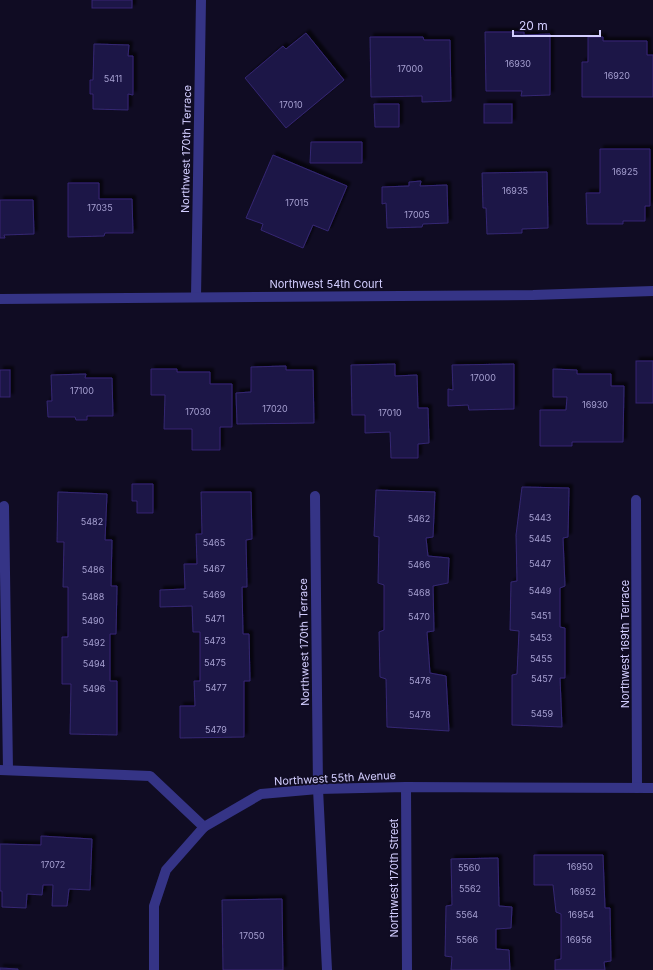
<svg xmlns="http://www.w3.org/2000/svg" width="653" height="970" viewBox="0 0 653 970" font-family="Inter,sans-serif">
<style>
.building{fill:#1f1746;stroke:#342773;filter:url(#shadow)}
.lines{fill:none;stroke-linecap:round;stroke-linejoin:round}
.service{stroke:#353486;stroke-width:10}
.minor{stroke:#353486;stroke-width:10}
.labels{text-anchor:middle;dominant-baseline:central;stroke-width:3.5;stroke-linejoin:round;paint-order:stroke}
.number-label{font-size:9px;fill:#a6a0d1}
.street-label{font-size:11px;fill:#d3ceff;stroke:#100c23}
</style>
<defs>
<filter id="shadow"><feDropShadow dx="3.5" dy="-3.5" stdDeviation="1" flood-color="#0009"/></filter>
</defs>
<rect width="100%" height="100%" fill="#100c23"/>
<!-- building -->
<g class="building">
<rect x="92" y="0" width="40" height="8"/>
<path d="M485 32H524V35L550 34V95L521 96 522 91H486Z"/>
<path d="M306 33 344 80 286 128 245 78 283 46 286 49Z"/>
<path d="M370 37H423L424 40H450L451 101 422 102V96L371 97Z"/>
<path d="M588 37H603V41H647V55H653V97H582V62H588Z"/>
<path d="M94 44 129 45 128 56H133V95L128 94V110L93 109V94H90V80H93Z"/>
<path d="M374 104H399V127H375Z"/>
<rect x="484" y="104" width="28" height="19"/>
<path d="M311 142H362V163H310Z"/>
<path d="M600 149H650V206H645V221H623V224H587L586 193H600Z"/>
<path d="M273 155 347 186 328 231 313 225 303 248 261 230 263 224 246 218Z"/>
<path d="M547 172 548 228 522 229V233L487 234 486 208H483L482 173Z"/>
<path d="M421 181 420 186 447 185 448 223 423 224 422 227 387 228 386 203 382 204V187L409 186V182Z"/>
<path d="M68 183H99V199H132L133 233H105L104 236 68 237Z"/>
<path d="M0 200H33L34 234 4 235 5 238H0Z"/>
<rect x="636" y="361" width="17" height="42"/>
<path d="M395 364V376L417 375 418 408H428L429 443 418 444V458H391L390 432 365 433V415H352L351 365Z"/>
<path d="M514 364V409L469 410 468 405 448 406V389L453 390 452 365Z"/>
<path d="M286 366V370H313L314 423 237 424 236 393 251 392V367Z"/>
<path d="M151 369H177V372H210V384H232V427H220V450H192V429H164L165 395H151Z"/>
<path d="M553 369 577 370V374H611V386H624L623 442H572V446H540V410H566L567 397H553Z"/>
<rect x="0" y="370" width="10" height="27"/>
<path d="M86 374 85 378H112L113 416H87V420H76L75 417H48L47 401H52L51 375Z"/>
<path d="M132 484H153V513H137V501H132Z"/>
<path d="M522 487 569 488 568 537 563 538 565 586 560 588V627L565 628V678H560L562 727 512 725V675L517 674 519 631 510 630 511 582 517 581 516 535Z"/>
<path d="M376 490 435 492 433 537 426 538 428 556 449 558 448 583 433 586 434 631 427 632 430 673 446 676 449 731 387 727 386 679 380 677 379 632 384 630V585L378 583 379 537 374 536Z"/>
<path d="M58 492 107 494 105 540H112L111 586H117L116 634H110V681H117V735L70 734 71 684H62V637H68V587H63L64 542H57Z"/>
<path d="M201 492H251L252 539 246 540 247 587H242L243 634H249L250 681H244V737L180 738V706H195L194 681H200V632H193L192 606 160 607V590L185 589 184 564H197L196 534H202Z"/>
<path d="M41 836 92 839 90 890 69 889 67 906H52L53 885H43L42 895 27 894 26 908 2 907V891H0V844L41 845Z"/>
<path d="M534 855H603L605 908H610L611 961 604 962 605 970H555V960L561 959V914L556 912 553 885H534Z"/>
<path d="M498 858 499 906 512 907 511 928 496 929V949L509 950 510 970H451L452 957 445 956 446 906 452 905 451 859Z"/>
<path d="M282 899 283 970H223L222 900Z"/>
<path d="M0 968 18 969V970H0Z"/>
</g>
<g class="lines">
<!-- service -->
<path class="service" d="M318 789 327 970"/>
<!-- minor -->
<g class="minor">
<path d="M196 297 201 0"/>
<path d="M0 299 533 295 653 291"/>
<path d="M315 496 318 789"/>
<path d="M636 500 637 788"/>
<path d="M4 506 8 770"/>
<path d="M0 770 150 776 204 827"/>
<path d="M406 787 407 970"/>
<path d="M154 970V906L166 870 204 827 261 794 318 789 406 787 653 788"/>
</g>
</g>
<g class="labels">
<!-- number labels -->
<g class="number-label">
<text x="518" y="63">16930</text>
<text x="410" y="68">17000</text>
<text x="617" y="75">16920</text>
<text x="113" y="78">5411</text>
<text x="291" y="104">17010</text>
<text x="625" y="171">16925</text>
<text x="515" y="190">16935</text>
<text x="297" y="202">17015</text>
<text x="100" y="207">17035</text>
<text x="417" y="214">17005</text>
<text x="483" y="377">17000</text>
<text x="82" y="390">17100</text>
<text x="595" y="404">16930</text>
<text x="275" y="408">17020</text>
<text x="198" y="411">17030</text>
<text x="390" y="412">17010</text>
<text x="540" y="517">5443</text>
<text x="419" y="518">5462</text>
<text x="92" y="521">5482</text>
<text x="540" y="538">5445</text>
<text x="214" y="542">5465</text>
<text x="540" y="563">5447</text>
<text x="419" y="564">5466</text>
<text x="214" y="568">5467</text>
<text x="93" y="569">5486</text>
<text x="540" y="590">5449</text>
<text x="419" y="592">5468</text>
<text x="214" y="594">5469</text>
<text x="93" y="596">5488</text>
<text x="541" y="615">5451</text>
<text x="419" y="616">5470</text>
<text x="215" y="618">5471</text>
<text x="93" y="620">5490</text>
<text x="541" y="637">5453</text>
<text x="215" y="640">5473</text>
<text x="94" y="642">5492</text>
<text x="541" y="658">5455</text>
<text x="215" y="662">5475</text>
<text x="94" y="663">5494</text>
<text x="542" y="678">5457</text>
<text x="420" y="680">5476</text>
<text x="216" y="687">5477</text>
<text x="94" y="688">5496</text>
<text x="542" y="713">5459</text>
<text x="420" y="714">5478</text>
<text x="216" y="729">5479</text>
<text x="53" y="864">17072</text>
<text x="580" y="866">16950</text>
<text x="469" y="867">5560</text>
<text x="470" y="888">5562</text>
<text x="583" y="891">16952</text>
<text x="467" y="914">5564</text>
<text x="581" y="914">16954</text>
<text x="252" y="935">17050</text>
<text x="467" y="939">5566</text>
<text x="579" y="939">16956</text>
</g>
<!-- street labels -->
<g class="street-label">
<text transform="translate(186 149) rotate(-89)">Northwest 170th Terrace</text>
<text x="326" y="284">Northwest 54th Court</text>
<text transform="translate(304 642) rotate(-91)">Northwest 170th Terrace</text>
<text transform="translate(625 644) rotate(-90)">Northwest 169th Terrace</text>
<text transform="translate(335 778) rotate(-3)">Northwest 55th Avenue</text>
<text transform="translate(394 878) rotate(-90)">Northwest 170th Street</text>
</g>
</g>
<!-- scale -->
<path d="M513 30v6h87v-6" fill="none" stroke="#d3ceff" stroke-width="2"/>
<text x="519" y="30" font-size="12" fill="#d3ceff" stroke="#100c23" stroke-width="3" paint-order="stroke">20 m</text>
</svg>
